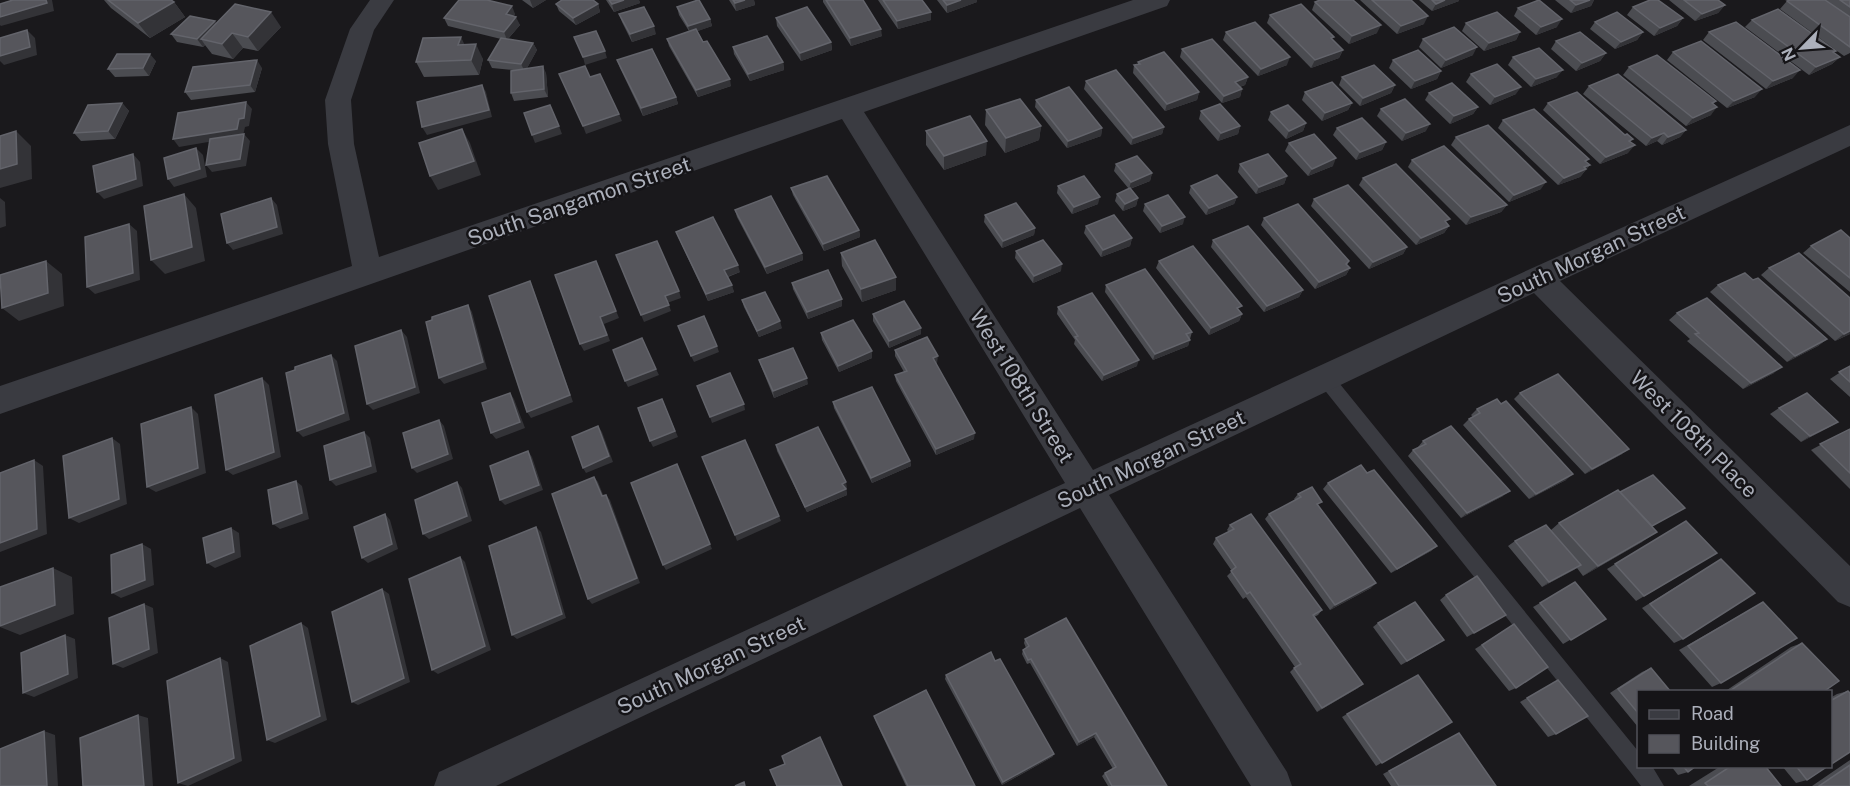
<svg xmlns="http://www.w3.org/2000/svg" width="1850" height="786" viewBox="0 0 1850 786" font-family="'Public Sans',sans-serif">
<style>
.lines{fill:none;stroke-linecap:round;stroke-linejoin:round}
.service{fill:#3a3b41;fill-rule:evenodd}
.minor{fill:#3a3b41;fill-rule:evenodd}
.wall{fill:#4b4c51}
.shaded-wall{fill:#333337}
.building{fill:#56565c;stroke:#63646b;stroke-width:1.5}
.labels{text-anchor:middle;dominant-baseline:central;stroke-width:5;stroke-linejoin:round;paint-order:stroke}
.street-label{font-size:21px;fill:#acb0bb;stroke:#151417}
</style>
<rect width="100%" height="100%" fill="#1a191c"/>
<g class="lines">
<!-- service -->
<path class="service" d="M1325 371 1331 373 1638 751V766H1652L1664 786H1641L1631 773 1319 383 1317 378 1319 373Z"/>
<!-- minor -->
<path class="minor" d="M370 0H394L374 30 351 100 354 144 379 257 1133 0H1170L1167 6 864 112 1093 470 1528 270 1850 125V146L1560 281 1850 566V607L1838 602 1534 293 1109 495 1287 772 1292 786H1251L1080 508 496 786H434L439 772 1065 483 842 119 0 414V386L352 266 328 144 325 100 350 29Z"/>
</g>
<!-- wall -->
<g class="wall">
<path d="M104 0H171L174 2 185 17 150 38 111 8Z"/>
<path d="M522 0H546L533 8Z"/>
<path d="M606 0H639L640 3 614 12Z"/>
<path d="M729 0H754L755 5 736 11Z"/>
<path d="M823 0H863L882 36 851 46 823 2Z"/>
<path d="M878 0H922L931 20 898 29Z"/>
<path d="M937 0H977V2L947 13Z"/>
<path d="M1360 0H1411L1424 24 1397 34Z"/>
<path d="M1419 0H1459V1L1432 11Z"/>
<path d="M1555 0H1594L1591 6 1571 13Z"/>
<path d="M1669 0H1718L1725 5 1718 13 1695 21Z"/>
<path d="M1790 0H1850V53L1844 56 1780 9 1787 1Z"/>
<path d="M495 1V2L515 14 513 16 520 25 508 39 533 43 537 50 527 68 546 73 548 97 514 101 511 93 513 70 492 68 488 60 501 39 448 26 444 18Z"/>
<path d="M1315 2 1377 33 1349 44 1312 10Z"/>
<path d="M556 4H598L600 12 576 25 559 11Z"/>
<path d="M677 7 710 19 712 26 697 31 731 86 698 97 669 46 667 39 689 31 679 15Z"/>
<path d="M1633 7 1683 18 1677 26 1654 36 1627 15Z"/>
<path d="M1518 8 1557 27 1536 35 1514 16Z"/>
<path d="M619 14 656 34 632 42 622 22Z"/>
<path d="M1270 15 1333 40 1343 50 1339 58 1311 68 1267 23Z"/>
<path d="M776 18 831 42 832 50 801 61 777 26Z"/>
<path d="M1752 20 1834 53 1840 57 1832 64 1809 75 1745 27Z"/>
<path d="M1595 22 1643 32 1637 40 1615 49 1590 29Z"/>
<path d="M1466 23 1520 32 1516 40 1484 51 1462 31Z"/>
<path d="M281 27 258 51 243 48 233 59 212 54 205 45 203 47 177 42 171 34Z"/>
<path d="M1226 32 1287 65 1258 76 1223 40Z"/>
<path d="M1709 32 1793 78 1766 89 1703 40Z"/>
<path d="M1423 39 1473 55 1441 68 1419 47Z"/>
<path d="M1556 41 1606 53 1600 61 1576 71 1551 49Z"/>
<path d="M464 45 483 59 479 75 424 77 416 62Z"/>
<path d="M733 47 783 62 784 70 750 81 734 54Z"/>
<path d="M1182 49 1248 77 1245 85 1240 87 1242 89 1240 97 1222 103 1180 57Z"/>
<path d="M1673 52 1755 97 1727 108 1667 60Z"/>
<path d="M1513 57 1557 77 1531 87 1508 65Z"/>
<path d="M617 60 676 97 678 104 643 116 620 68Z"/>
<path d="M1393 60 1441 71 1437 79 1411 89 1389 68Z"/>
<path d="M156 61 149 76 115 77 108 69Z"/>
<path d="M1138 62 1199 92 1197 100 1165 111 1133 73 1134 65 1138 64Z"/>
<path d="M1629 67 1716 101 1713 104 1711 115 1686 126 1623 75Z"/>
<path d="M262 68 255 92 191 100 185 92Z"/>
<path d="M1471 74 1516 94 1490 105 1466 82Z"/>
<path d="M1342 77 1395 85 1391 93 1360 106 1339 85Z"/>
<path d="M1086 81 1164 127 1162 134 1131 145 1084 89Z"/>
<path d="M1589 86 1686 130 1680 137 1662 145 1657 141 1646 146 1583 94Z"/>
<path d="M1305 92 1352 103 1348 110 1322 121 1302 100Z"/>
<path d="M1429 93 1478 107 1473 114 1450 124 1425 100Z"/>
<path d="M1036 100 1102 128 1101 136 1067 148 1035 107Z"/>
<path d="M122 103 129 111 115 139 81 141 74 133Z"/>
<path d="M1548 103 1631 142 1628 153 1600 164 1543 110Z"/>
<path d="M1381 109 1426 131 1402 141 1377 116Z"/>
<path d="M986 110 1041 126 1039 140 1005 153 985 125Z"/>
<path d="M1201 111 1240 126 1238 134 1218 141 1199 119Z"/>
<path d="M1271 112 1306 123 1303 131 1286 139 1268 120Z"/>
<path d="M1503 120 1590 165 1580 177 1558 185 1498 128Z"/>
<path d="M1337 128 1386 142 1382 150 1356 160 1333 135Z"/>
<path d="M926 131 986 155 944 170 926 145Z"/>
<path d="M1456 137 1541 189 1509 202 1451 145Z"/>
<path d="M1289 143 1333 166 1308 176 1285 151Z"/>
<path d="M1412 160 1507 205 1501 212 1466 225 1408 167Z"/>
<path d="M1116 164 1152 173 1150 181 1130 189 1138 198 1136 206 1123 211 1115 201 1117 194 1129 189 1114 171Z"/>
<path d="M1240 164 1287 176 1284 184 1256 194 1238 172Z"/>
<path d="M1363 178 1447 224 1449 226 1444 233 1416 245 1359 185Z"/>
<path d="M1058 186 1098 204 1072 214 1057 193Z"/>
<path d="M1191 186 1237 197 1234 204 1206 215 1189 193Z"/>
<path d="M791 188 859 230 860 237 824 251 793 195Z"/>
<path d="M1314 199 1407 247 1403 254 1369 269 1311 206Z"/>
<path d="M1145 204 1183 224 1160 233 1143 211Z"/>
<path d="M735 210 802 253 803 260 767 274 737 217Z"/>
<path d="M985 215 1035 228 1034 235 1002 248 984 222Z"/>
<path d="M1264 218 1349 261 1347 265 1350 268 1346 275 1315 289 1261 225Z"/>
<path d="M1086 226 1132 238 1130 246 1101 257 1084 233Z"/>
<path d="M676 232 740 272 728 277 734 292 708 301 679 239Z"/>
<path d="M1850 238V292L1803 253 1811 246Z"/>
<path d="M1213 240 1303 290 1299 297 1264 312 1211 247Z"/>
<path d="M1016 251 1061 271 1033 283 1015 258Z"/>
<path d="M841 253 896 290 862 302 842 266Z"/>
<path d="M1159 261 1240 311 1242 314 1239 321 1209 335 1156 268Z"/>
<path d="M1769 268 1850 298V334L1835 341 1761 275Z"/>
<path d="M1753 280 1827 339 1818 346 1787 362 1710 292 1718 285Z"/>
<path d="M792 283 842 306 808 319 793 289Z"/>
<path d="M1106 285 1192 332 1188 346 1153 360 1105 292Z"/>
<path d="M742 300 782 328 759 337 744 307Z"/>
<path d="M1058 307 1137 366 1102 381 1074 344 1075 340 1057 314Z"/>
<path d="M1677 313 1774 373 1743 389 1687 341 1690 339 1669 320Z"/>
<path d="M873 314 921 334 889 348 873 321Z"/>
<path d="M821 333 872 351V358L839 372 822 340Z"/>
<path d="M895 350 937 363 936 364 974 439 936 455 896 381 895 375 904 372 895 356Z"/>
<path d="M759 360 808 384 774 398 761 366Z"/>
<path d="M1850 366V397L1830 379Z"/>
<path d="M1520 393 1622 454 1585 474 1514 399Z"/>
<path d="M833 402 910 461 911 466 872 483 834 408Z"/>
<path d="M1501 404 1566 480 1529 499 1463 425 1469 419 1473 417 1471 415 1477 409Z"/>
<path d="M1779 408 1838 422 1801 442 1770 414Z"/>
<path d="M1850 429V489L1811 450Z"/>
<path d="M1423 441 1503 496 1461 518 1408 456 1413 450 1418 448V447Z"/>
<path d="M776 445 847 488 846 489 847 495 807 512 777 451Z"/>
<path d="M1328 483 1437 546 1431 551 1391 573 1323 489Z"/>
<path d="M1620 492 1685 508 1652 526 1642 542 1583 576 1577 568 1542 587 1508 546 1515 541 1551 530 1559 523Z"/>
<path d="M1298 494 1371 588 1330 610 1265 519 1269 514 1295 500 1294 499Z"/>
<path d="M1686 521 1717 553 1636 601 1607 569Z"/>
<path d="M1230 525 1322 610 1318 615 1314 617 1358 688 1317 712 1290 672 1295 667 1246 597 1243 599 1227 576 1232 571 1213 544 1216 538 1229 532 1227 530Z"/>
<path d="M1713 564 1683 639 1674 643 1642 608Z"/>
<path d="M1446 595 1506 615 1467 637 1440 600Z"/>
<path d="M1763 602 1721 683 1712 687 1679 650Z"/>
<path d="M1540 603 1606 619 1563 644 1533 607Z"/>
<path d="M1378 623 1438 644 1401 665 1373 627Z"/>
<path d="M1514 624 1516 688 1509 691 1475 649Z"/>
<path d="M1025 639 1167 786H1108L1102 776 1105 773 1113 769 1094 737 1077 746 1030 663 1027 664 1022 654 1023 650 1026 648 1024 643Z"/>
<path d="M1802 643 1823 692H1724L1791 647Z"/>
<path d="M1651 668 1638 692V727L1610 693 1642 672Z"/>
<path d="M946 675 1054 754 1052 757 1002 785 945 679Z"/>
<path d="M1551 684 1556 734 1548 737 1520 702Z"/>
<path d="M1848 691 1830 765V698L1837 694Z"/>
<path d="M1347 714 1452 722 1376 766 1342 717Z"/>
<path d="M874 716 975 786H906L875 720Z"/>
<path d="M1459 733 1496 786H1391L1383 774Z"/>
<path d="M1850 760V786H1812Z"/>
<path d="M1671 766H1696L1688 772 1678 775Z"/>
<path d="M1721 766H1765L1781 786H1689Z"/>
<path d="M1782 766H1828L1807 780 1796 783Z"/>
</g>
<!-- shaded-wall -->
<g class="shaded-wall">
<path d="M46 0H52L54 11 1 26 0 25V17Z"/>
<path d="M530 0H546L533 8Z"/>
<path d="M624 0H639L640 3 614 12 612 4Z"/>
<path d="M745 0H754L755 5 736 11 735 3Z"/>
<path d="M961 0H977V2L947 13V5Z"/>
<path d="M1445 0H1459V1L1432 11 1436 4Z"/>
<path d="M1590 0H1594L1591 6 1571 13 1576 5Z"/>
<path d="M174 2 185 17 150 38 138 23Z"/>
<path d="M598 4 600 12 576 25 573 18Z"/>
<path d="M1725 5 1718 13 1695 21 1702 14Z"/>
<path d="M512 6 515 14 509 22 506 14Z"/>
<path d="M271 12 281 27 258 51 248 37Z"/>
<path d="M931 12V20L898 29 897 21Z"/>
<path d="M1428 16 1424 24 1397 34 1401 26Z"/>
<path d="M516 17 520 25 507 40 504 32Z"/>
<path d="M1683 18 1677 26 1654 36 1660 28Z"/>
<path d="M710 19 712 26 690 34 688 26Z"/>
<path d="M1562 19 1557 27 1536 35 1541 27Z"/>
<path d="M215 21 220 29 201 39 205 45 203 47 197 39Z"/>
<path d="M1381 25 1377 33 1349 44 1352 36Z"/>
<path d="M654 26 656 34 632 42 630 34Z"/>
<path d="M881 29 882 36 851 46 850 38Z"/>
<path d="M27 30 35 38 37 55 4 65 0 61V56Z"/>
<path d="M1520 32 1516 40 1484 51 1489 43Z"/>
<path d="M1643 32 1637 40 1615 49 1621 42Z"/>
<path d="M232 33 243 48 233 59 222 44Z"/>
<path d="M461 37 468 52 458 45Z"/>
<path d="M831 42 832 50 801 61 800 53Z"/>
<path d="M533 43 537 50 525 72 521 64Z"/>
<path d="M476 44 483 59 479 75 471 60Z"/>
<path d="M1477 47 1473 55 1441 68 1446 60Z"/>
<path d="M1343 50 1339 58 1311 68 1315 60Z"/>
<path d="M605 51 607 58 585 65 583 57Z"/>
<path d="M1606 53 1600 61 1576 71 1582 63Z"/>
<path d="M150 54 156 61 149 76 143 68Z"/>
<path d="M1290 57 1287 65 1258 76 1261 69Z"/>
<path d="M1840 57 1832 64 1809 75 1816 67Z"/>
<path d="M257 60 262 68 255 92 250 85Z"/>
<path d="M783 62 784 70 750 81 748 74Z"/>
<path d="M543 66 546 73 548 97 544 89Z"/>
<path d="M1563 70 1557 77 1531 87 1536 79Z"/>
<path d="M1800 70 1793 78 1766 89 1773 81Z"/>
<path d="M1441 71 1437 79 1411 89 1415 81Z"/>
<path d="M1248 77 1245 85 1233 89 1235 82Z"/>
<path d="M730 79 731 86 698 97 696 90Z"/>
<path d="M482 85 486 92 492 117 427 135 422 127Z"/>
<path d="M1395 85 1391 93 1360 106 1363 98Z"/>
<path d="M1521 87 1516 94 1490 105 1495 97Z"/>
<path d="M1242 89 1240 97 1222 103 1224 96Z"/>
<path d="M1762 89 1755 97 1727 108 1734 101Z"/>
<path d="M1199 92 1197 100 1165 111 1167 104Z"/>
<path d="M676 97 678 104 643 116 641 108Z"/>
<path d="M246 102 252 109 249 126 245 127 243 136 179 147 173 139 239 119Z"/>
<path d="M122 103 129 111 115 139 108 131Z"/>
<path d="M1352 103 1348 110 1322 121 1325 113Z"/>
<path d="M1478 107 1473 114 1450 124 1454 116Z"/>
<path d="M1717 107 1711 115 1686 126 1693 118Z"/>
<path d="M619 114 622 121 586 134 583 126Z"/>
<path d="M1306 123 1303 131 1286 139 1289 131Z"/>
<path d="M1430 124 1426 131 1402 141 1406 133Z"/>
<path d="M559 126 562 134 535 143 532 135Z"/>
<path d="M1041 126 1039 140 1005 153 1006 138Z"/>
<path d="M1240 126 1238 134 1218 141 1221 133Z"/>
<path d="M1164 127 1162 134 1131 145 1133 138Z"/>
<path d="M1102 128 1101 136 1067 148 1068 141Z"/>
<path d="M462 129 470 143 481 175 438 190 430 176Z"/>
<path d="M1686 130 1680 137 1662 145 1668 137Z"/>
<path d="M16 131 31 146 32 179 0 188V169Z"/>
<path d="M1664 133 1657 141 1646 146 1652 138Z"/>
<path d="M244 134 250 141 246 166 212 172 206 165Z"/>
<path d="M987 141 986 155 944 170V156Z"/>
<path d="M1386 142 1382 150 1356 160 1360 152Z"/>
<path d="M1635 145 1628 153 1600 164 1606 157Z"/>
<path d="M196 148 203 155 207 177 174 187 168 179Z"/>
<path d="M133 154 140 162 143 186 104 199 97 192Z"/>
<path d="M1336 158 1333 166 1308 176 1312 169Z"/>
<path d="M1590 165 1580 177 1558 185 1564 178Z"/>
<path d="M1152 173 1150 181 1129 189 1131 182Z"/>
<path d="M1287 176 1284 184 1256 194 1259 187Z"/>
<path d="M1546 182 1541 189 1509 202 1514 195Z"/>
<path d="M184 194 196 208 205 261 165 274 151 260Z"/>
<path d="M1100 197 1098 204 1072 214 1074 207Z"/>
<path d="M1237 197 1234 204 1206 215 1209 208Z"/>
<path d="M0 198 5 202 6 226 0 228Z"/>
<path d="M271 198 277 205 283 234 233 250 227 243Z"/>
<path d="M1138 198 1136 206 1123 211 1125 204Z"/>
<path d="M1507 205 1501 212 1466 225 1471 217Z"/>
<path d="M1185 217 1183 224 1160 233 1162 226Z"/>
<path d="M129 224 137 231 140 280 95 294 87 287Z"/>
<path d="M1449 226 1444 233 1416 245 1421 238Z"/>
<path d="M1035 228 1034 235 1002 248 1003 241Z"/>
<path d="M859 230 860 237 824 251 823 244Z"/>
<path d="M1132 238 1130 246 1101 257 1103 250Z"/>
<path d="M1407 247 1403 254 1369 269 1373 262Z"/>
<path d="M802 253 803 260 767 274 765 267Z"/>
<path d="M46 261 62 274 64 306 19 321 2 308Z"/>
<path d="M596 261 619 318 604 324 610 341 584 351 580 344 600 317Z"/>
<path d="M1062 264 1061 271 1033 283 1034 276Z"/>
<path d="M738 265 740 272 726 277 724 270Z"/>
<path d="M1350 268 1346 275 1315 289 1319 282Z"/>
<path d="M896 277V290L862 302 861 289Z"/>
<path d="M530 281 533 288 573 402 531 418 527 412Z"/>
<path d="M732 285 734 292 708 301 706 294Z"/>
<path d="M1303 290 1299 297 1264 312 1267 306Z"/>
<path d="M679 291 681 298 667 303 665 296Z"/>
<path d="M842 299V306L808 319 807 312Z"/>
<path d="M468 305 472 312 487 369 444 384 439 378Z"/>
<path d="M669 305 671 311 644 322 641 315Z"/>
<path d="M1242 314 1239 321 1209 335 1211 328Z"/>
<path d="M780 321 782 328 759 337 757 331Z"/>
<path d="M921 328V334L889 348V341Z"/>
<path d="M401 330 407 337 420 393 373 410 367 404Z"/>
<path d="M1850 331V334L1835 341 1844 334Z"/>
<path d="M1827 339 1818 346 1787 362 1795 356Z"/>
<path d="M1190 340 1188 346 1153 360 1155 354Z"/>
<path d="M717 346 719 352 694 362 691 356Z"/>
<path d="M872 351V358L839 372 838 366Z"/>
<path d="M331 355 337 361 350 420 303 437 297 431Z"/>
<path d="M938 356 937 363 932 365 933 358Z"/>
<path d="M1139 360 1137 366 1102 381 1104 375Z"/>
<path d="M1782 367 1774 373 1743 389 1751 383Z"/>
<path d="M656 369 659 375 628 387 625 381Z"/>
<path d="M262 378 269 385 281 457 233 475 226 470Z"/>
<path d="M807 378 808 384 774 398 773 391Z"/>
<path d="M510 393 514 399 525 428 496 439 491 433Z"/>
<path d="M662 399 678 437 653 447 650 441Z"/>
<path d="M744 404 745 410 712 423 710 417Z"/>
<path d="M191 407 198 414 206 473 156 492 147 487Z"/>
<path d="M439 420 444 426 453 459 417 473 412 468Z"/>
<path d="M1838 422 1828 428 1801 442 1810 436Z"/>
<path d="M598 426 602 432 613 462 586 473 583 468Z"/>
<path d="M364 432 370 438 377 472 336 486 330 480Z"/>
<path d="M975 433 974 439 936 455V449Z"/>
<path d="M112 438 120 444 127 504 79 523 69 518Z"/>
<path d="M1629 449 1622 454 1585 474 1592 469Z"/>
<path d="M528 451 532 457 543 490 505 505 500 500Z"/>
<path d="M34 460 43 466 47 534 0 552V543Z"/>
<path d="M910 461 911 466 872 483 871 478Z"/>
<path d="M677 464 712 549 666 570 663 565Z"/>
<path d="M1573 474 1566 480 1529 499 1536 494Z"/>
<path d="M594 477 598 482 606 502 602 496Z"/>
<path d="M296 481 302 486 309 519 280 529 273 524Z"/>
<path d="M457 482 462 488 472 521 429 539 423 534Z"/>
<path d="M846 482 847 488 843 490 842 484Z"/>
<path d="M846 489 847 495 807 512 805 507Z"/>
<path d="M1510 491 1503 496 1461 518 1467 513Z"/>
<path d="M606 495 610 500 640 583 592 604 588 599Z"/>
<path d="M385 514 390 520 398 549 368 563 362 558Z"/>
<path d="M779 516 781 521 737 541 735 535Z"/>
<path d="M536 527 541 532 566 618 517 639 512 635Z"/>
<path d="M231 528 239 533 241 557 215 568 207 563Z"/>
<path d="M1657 532 1642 542 1583 576 1598 566Z"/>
<path d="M142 544 151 549 154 585 121 598 112 593Z"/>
<path d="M1437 546 1431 551 1391 573 1397 569Z"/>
<path d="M460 557 465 562 491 650 438 674 432 670Z"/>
<path d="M1581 565 1574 570 1542 587 1549 582Z"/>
<path d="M53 568 72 577 74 614 20 635 0 627Z"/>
<path d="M1376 583 1371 588 1330 610 1335 605Z"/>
<path d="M382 589 389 594 410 682 358 705 352 702Z"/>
<path d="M144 604 153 608 158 653 123 668 113 664Z"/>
<path d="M301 623 308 628 327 720 275 743 267 740Z"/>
<path d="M65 635 75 639 78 678 34 697 23 693Z"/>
<path d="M220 658 228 662 242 761 188 786 178 783Z"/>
<path d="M1363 684 1358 688 1317 712 1322 708Z"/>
<path d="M138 715 148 718 153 786H144Z"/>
<path d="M44 731 55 735 58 786H47Z"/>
<path d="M1096 733 1094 737 1077 746 1079 742Z"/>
<path d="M1054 754 1052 757 1002 785 1003 782Z"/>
</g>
<!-- building -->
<g class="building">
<path d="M13 0H46L47 3 0 17V4Z"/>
<path d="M108 0H171L174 2 138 23Z"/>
<path d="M459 0H487L512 6 506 14 516 17 504 32 444 18Z"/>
<path d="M562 0H593L598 4 573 18 556 4Z"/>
<path d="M609 0H624L612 4Z"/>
<path d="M698 0H699L710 19 688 26 677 7Z"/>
<path d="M733 0H745L735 3Z"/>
<path d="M826 0H863L881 29 850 38Z"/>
<path d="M883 0H922L931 12 897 21Z"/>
<path d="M943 0H961L947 5Z"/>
<path d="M1320 0H1353L1381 25 1352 36 1315 2Z"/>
<path d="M1372 0H1411L1428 16 1401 26Z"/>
<path d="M1432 0H1445L1436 4Z"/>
<path d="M1539 0 1562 19 1541 27 1518 8Z"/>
<path d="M1570 0H1590L1576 5Z"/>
<path d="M1650 0H1658L1683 18 1660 28 1633 7Z"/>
<path d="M1684 0H1718L1725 5 1702 14Z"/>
<path d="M1790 0H1825L1850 17V47L1787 1Z"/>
<path d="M1840 0H1850V7Z"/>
<path d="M235 4 271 12 248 37 232 33 222 44 201 39Z"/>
<path d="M1301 4 1334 37 1331 38 1343 50 1315 60 1270 15Z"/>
<path d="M644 7 654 26 630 34 619 14Z"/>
<path d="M807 7 831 42 800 53 776 18Z"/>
<path d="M1778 9 1836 51 1833 52 1840 57 1816 67 1752 20Z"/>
<path d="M1497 12 1520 32 1489 43 1466 23Z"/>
<path d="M1617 12 1643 32 1621 42 1595 22Z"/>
<path d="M190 16 215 21 197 39 171 34Z"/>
<path d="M1255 22 1290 57 1261 69 1226 32Z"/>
<path d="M1736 22 1800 70 1773 81 1709 32Z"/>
<path d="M1454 27 1477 47 1446 60 1423 39Z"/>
<path d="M696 29 703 42 707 41 730 79 696 90 667 39Z"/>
<path d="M27 30 30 47 0 56V38Z"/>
<path d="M596 31 605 51 583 57 574 37Z"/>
<path d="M1580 32 1606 53 1582 63 1556 41Z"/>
<path d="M767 36 783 62 748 74 733 47Z"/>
<path d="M461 37 458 45 476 44 471 60 416 62 423 38Z"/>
<path d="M501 38 533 43 521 64 488 60Z"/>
<path d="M1212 39 1248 77 1235 82 1242 89 1224 96 1182 49Z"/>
<path d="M1701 41 1762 89 1734 101 1673 52Z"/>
<path d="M1539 48 1563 70 1536 79 1513 57Z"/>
<path d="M652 49 676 97 641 108 617 60Z"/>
<path d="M1418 50 1441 71 1415 81 1393 60Z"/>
<path d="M1164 52 1199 92 1167 104 1134 65 1140 64 1138 62Z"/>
<path d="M117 54H150L143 68 108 69Z"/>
<path d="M1657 55 1716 101 1712 103 1717 107 1693 118 1629 67Z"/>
<path d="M257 60 250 85 185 92 193 67Z"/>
<path d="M1497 64 1521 87 1495 97 1471 74Z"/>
<path d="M1374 65 1395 85 1363 98 1342 77Z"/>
<path d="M543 66 544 89 511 93V71Z"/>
<path d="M585 66 590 77 600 74 619 114 583 126 559 74Z"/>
<path d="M1116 70 1164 127 1133 138 1086 81Z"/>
<path d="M1618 74 1686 130 1668 137 1664 133 1652 138 1589 86Z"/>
<path d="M1332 82 1352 103 1325 113 1305 92Z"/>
<path d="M1452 83 1478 107 1454 116 1429 93Z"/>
<path d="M482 85 489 110 422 127 417 102Z"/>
<path d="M1069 87 1102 128 1068 141 1036 100Z"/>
<path d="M1577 92 1625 135 1627 134 1633 139 1629 141 1635 145 1606 157 1548 103Z"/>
<path d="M1020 99 1041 126 1006 138 986 110Z"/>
<path d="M1405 99 1430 124 1406 133 1381 109Z"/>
<path d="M246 102 244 118 239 119 237 129 173 139 178 113Z"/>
<path d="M122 103 108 131 74 133 88 105Z"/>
<path d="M1220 104 1240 126 1221 133 1201 111Z"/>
<path d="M550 105 559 126 532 135 524 113Z"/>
<path d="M1288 105 1306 123 1289 131 1271 112Z"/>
<path d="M1534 109 1589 159 1585 161 1590 165 1584 167 1586 169 1564 178 1503 120Z"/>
<path d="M970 116 987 141 944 156 926 131Z"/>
<path d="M1362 118 1386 142 1360 152 1337 128Z"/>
<path d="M1488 125 1546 182 1514 195 1456 137Z"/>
<path d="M462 129 474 161 430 176 419 143Z"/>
<path d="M16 131 17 164 0 169V136Z"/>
<path d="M244 134 240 159 206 165 210 139Z"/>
<path d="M1314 134 1336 158 1312 169 1289 143Z"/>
<path d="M1444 146 1507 205 1471 217 1412 160Z"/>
<path d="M196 148 200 169 168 179 164 158Z"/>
<path d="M133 154 136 179 97 192 93 166Z"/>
<path d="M1268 154 1287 176 1259 187 1240 164Z"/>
<path d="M1137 156 1152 173 1131 182 1116 164Z"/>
<path d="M1396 164 1450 219 1445 221 1449 226 1421 238 1363 178Z"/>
<path d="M1217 175 1237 197 1209 208 1191 186Z"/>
<path d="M827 176 859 230 823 244 791 188Z"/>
<path d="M1084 176 1100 197 1074 207 1058 186Z"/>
<path d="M1348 185 1407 247 1373 262 1314 199Z"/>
<path d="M1130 188 1138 198 1125 204 1117 194Z"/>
<path d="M184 194 192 247 151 260 144 206Z"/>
<path d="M1168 195 1185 217 1162 226 1145 204Z"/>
<path d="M771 196 802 253 765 267 735 210Z"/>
<path d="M271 198 277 227 227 243 221 214Z"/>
<path d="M1016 203 1035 228 1003 241 985 215Z"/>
<path d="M1298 204 1349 261 1346 264 1350 268 1319 282 1264 218Z"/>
<path d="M1114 215 1132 238 1103 250 1086 226Z"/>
<path d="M713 217 738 265 724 270 732 285 706 294 676 232Z"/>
<path d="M129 224 133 273 87 287 85 237Z"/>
<path d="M1248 226 1303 290 1267 306 1213 240Z"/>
<path d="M1841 230 1850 238V278L1811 246Z"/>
<path d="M875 240 896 277 861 289 841 253Z"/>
<path d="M1043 240 1062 264 1034 276 1016 251Z"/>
<path d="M657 241 679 291 665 296 669 305 641 315 616 255Z"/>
<path d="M1193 246 1242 306 1237 308 1242 314 1211 328 1159 261Z"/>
<path d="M1799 253 1850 298V331L1844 334 1769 268Z"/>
<path d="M46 261 48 293 2 308 0 275Z"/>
<path d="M596 261 616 311 600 317 607 335 580 344 555 275Z"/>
<path d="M1145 269 1192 332 1186 334 1190 340 1155 354 1106 285Z"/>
<path d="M828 270 842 299 807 312 792 283Z"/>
<path d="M1745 273 1753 280 1758 278 1827 339 1795 356 1718 285Z"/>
<path d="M530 281 570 395 527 412 489 296Z"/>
<path d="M765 292 780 321 757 331 742 300Z"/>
<path d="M1092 293 1139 360 1104 375 1075 337 1078 336 1058 307Z"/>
<path d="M1707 298 1782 367 1751 383 1695 334 1699 333 1677 313Z"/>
<path d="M904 301 921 328 889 341 873 314Z"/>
<path d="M468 305 483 362 439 378 426 322 432 320V317Z"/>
<path d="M704 316 717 346 691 356 678 326Z"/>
<path d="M853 320 872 351 838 366 821 333Z"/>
<path d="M401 330 415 387 367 404 355 346Z"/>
<path d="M927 337 938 356 933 358 975 433 936 449 895 375 907 371 895 350Z"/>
<path d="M642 338 656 369 625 381 613 350Z"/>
<path d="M793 348 807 378 773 391 759 360Z"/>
<path d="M331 355 344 413 297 431 286 373 295 370V367Z"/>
<path d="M1850 366V382L1839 372Z"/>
<path d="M730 373 744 404 710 417 697 386Z"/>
<path d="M1558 374 1629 449 1592 469 1520 393Z"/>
<path d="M262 378 274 452 226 470 215 395Z"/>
<path d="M872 387 910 461 871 478 833 402Z"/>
<path d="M510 393 520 422 491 433 482 403Z"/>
<path d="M1807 393 1838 422 1810 436 1779 408Z"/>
<path d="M662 399 675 431 650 441 638 408Z"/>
<path d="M1497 399 1501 404 1506 401 1573 474 1536 494 1469 419 1480 413 1477 409Z"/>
<path d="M191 407 198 468 147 487 141 424Z"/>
<path d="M439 420 448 454 412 468 403 433Z"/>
<path d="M598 426 609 456 583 468 572 437Z"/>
<path d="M1451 426 1510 491 1467 513 1413 450 1426 444 1423 441Z"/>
<path d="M818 427 846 482 842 484 846 489 805 507 776 445Z"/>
<path d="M1850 429V473L1820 444Z"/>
<path d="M364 432 371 466 330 480 324 446Z"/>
<path d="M112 438 119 499 69 518 63 456Z"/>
<path d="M745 440 779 516 735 535 702 457Z"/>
<path d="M528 451 539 485 500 500 490 466Z"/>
<path d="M34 460 37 529 0 543V473Z"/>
<path d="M677 464 710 544 663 565 631 483Z"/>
<path d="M1361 465 1367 473 1374 470 1437 546 1397 569 1328 483Z"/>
<path d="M1653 475 1685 508 1652 526 1620 492Z"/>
<path d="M594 477 602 496 606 495 637 578 588 599 552 494Z"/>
<path d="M296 481 302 513 273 524 268 490Z"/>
<path d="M457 482 467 516 423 534 415 500Z"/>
<path d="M1312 487 1322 502 1317 504 1376 583 1335 605 1269 514 1301 497 1298 494Z"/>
<path d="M1618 490 1657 532 1598 566 1559 523Z"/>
<path d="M385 514 392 544 362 558 354 527Z"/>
<path d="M1251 514 1322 610 1313 615 1363 684 1322 708 1294 668 1301 664 1250 592 1247 594 1231 571 1236 567 1216 538 1234 529 1230 525Z"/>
<path d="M1686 521 1717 553 1644 596 1615 564Z"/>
<path d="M1546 525 1581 565 1549 582 1515 541Z"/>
<path d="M536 527 562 614 512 635 489 546Z"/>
<path d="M231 528 234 552 207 563 203 538Z"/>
<path d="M142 544 145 580 112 593 111 555Z"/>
<path d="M460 557 485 646 432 670 409 579Z"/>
<path d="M1721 559 1755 593 1683 639 1650 604Z"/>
<path d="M53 568 55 605 0 626V587Z"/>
<path d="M1477 576 1506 615 1474 633 1446 595Z"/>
<path d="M1575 582 1606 619 1571 640 1540 603Z"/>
<path d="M382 589 404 678 352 702 332 612Z"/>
<path d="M1415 602 1444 640 1407 661 1378 623Z"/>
<path d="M1763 602 1797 638 1721 683 1688 646Z"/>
<path d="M144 604 149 649 113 664 109 618Z"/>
<path d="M1066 618 1167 786H1112L1105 773 1116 767 1096 733 1079 742 1031 659 1028 660 1023 650 1029 646 1025 639Z"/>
<path d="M301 623 320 716 267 740 250 646Z"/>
<path d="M1514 624 1548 667 1516 688 1482 645Z"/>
<path d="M65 635 68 674 23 693 21 653Z"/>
<path d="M1802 643 1839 681 1823 692H1728Z"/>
<path d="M991 652 995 661 1000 659 1054 754 1003 782 946 675Z"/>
<path d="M220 658 234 758 178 783 167 681Z"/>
<path d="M1651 668 1671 692H1638V713L1618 689Z"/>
<path d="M1418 675 1452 722 1382 763 1347 714Z"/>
<path d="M1558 680 1588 716 1556 734 1527 698Z"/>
<path d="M926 690 975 786H908L874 716Z"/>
<path d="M1848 691 1850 693V752L1830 765V701Z"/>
<path d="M138 715 144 786H83L80 738Z"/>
<path d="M44 731 47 786H0V749Z"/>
<path d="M1459 733 1496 786H1399L1389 771Z"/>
<path d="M820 737 842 786H777L770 770 785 764 782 756Z"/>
<path d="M1850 765V786H1819Z"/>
<path d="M1683 766H1696L1688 772Z"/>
<path d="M1731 766H1765L1781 786H1708L1705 783Z"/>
<path d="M1796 766H1828L1807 780Z"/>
<path d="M744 782 745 786H735Z"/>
</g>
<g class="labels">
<!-- street labels -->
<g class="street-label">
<text transform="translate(579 201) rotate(-19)">South Sangamon Street</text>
<text transform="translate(1591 254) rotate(-25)">South Morgan Street</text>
<text transform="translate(1022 386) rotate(58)">West 108th Street</text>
<text transform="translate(1694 434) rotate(45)">West 108th Place</text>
<text transform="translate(1151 459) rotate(-25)">South Morgan Street</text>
<text transform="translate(711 665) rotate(-25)">South Morgan Street</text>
</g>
</g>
<!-- legend -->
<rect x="1637" y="690" width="195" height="78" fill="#151417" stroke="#515259" stroke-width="1.5"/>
<rect x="1649" y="710" width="30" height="9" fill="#3a3b41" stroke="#515259" stroke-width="1.5"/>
<text x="1691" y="720" font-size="18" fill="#acb0bb">Road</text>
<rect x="1649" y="735" width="30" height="18" fill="#56565c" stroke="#515259" stroke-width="1.5"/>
<text x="1691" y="750" font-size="18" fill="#acb0bb">Building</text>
<!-- north arrow -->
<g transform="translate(1802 48) rotate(245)" stroke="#151417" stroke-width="4.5" paint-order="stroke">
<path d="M0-4.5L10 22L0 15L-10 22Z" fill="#acb0bb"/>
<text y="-9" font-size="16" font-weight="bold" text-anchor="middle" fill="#acb0bb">N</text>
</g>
</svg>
